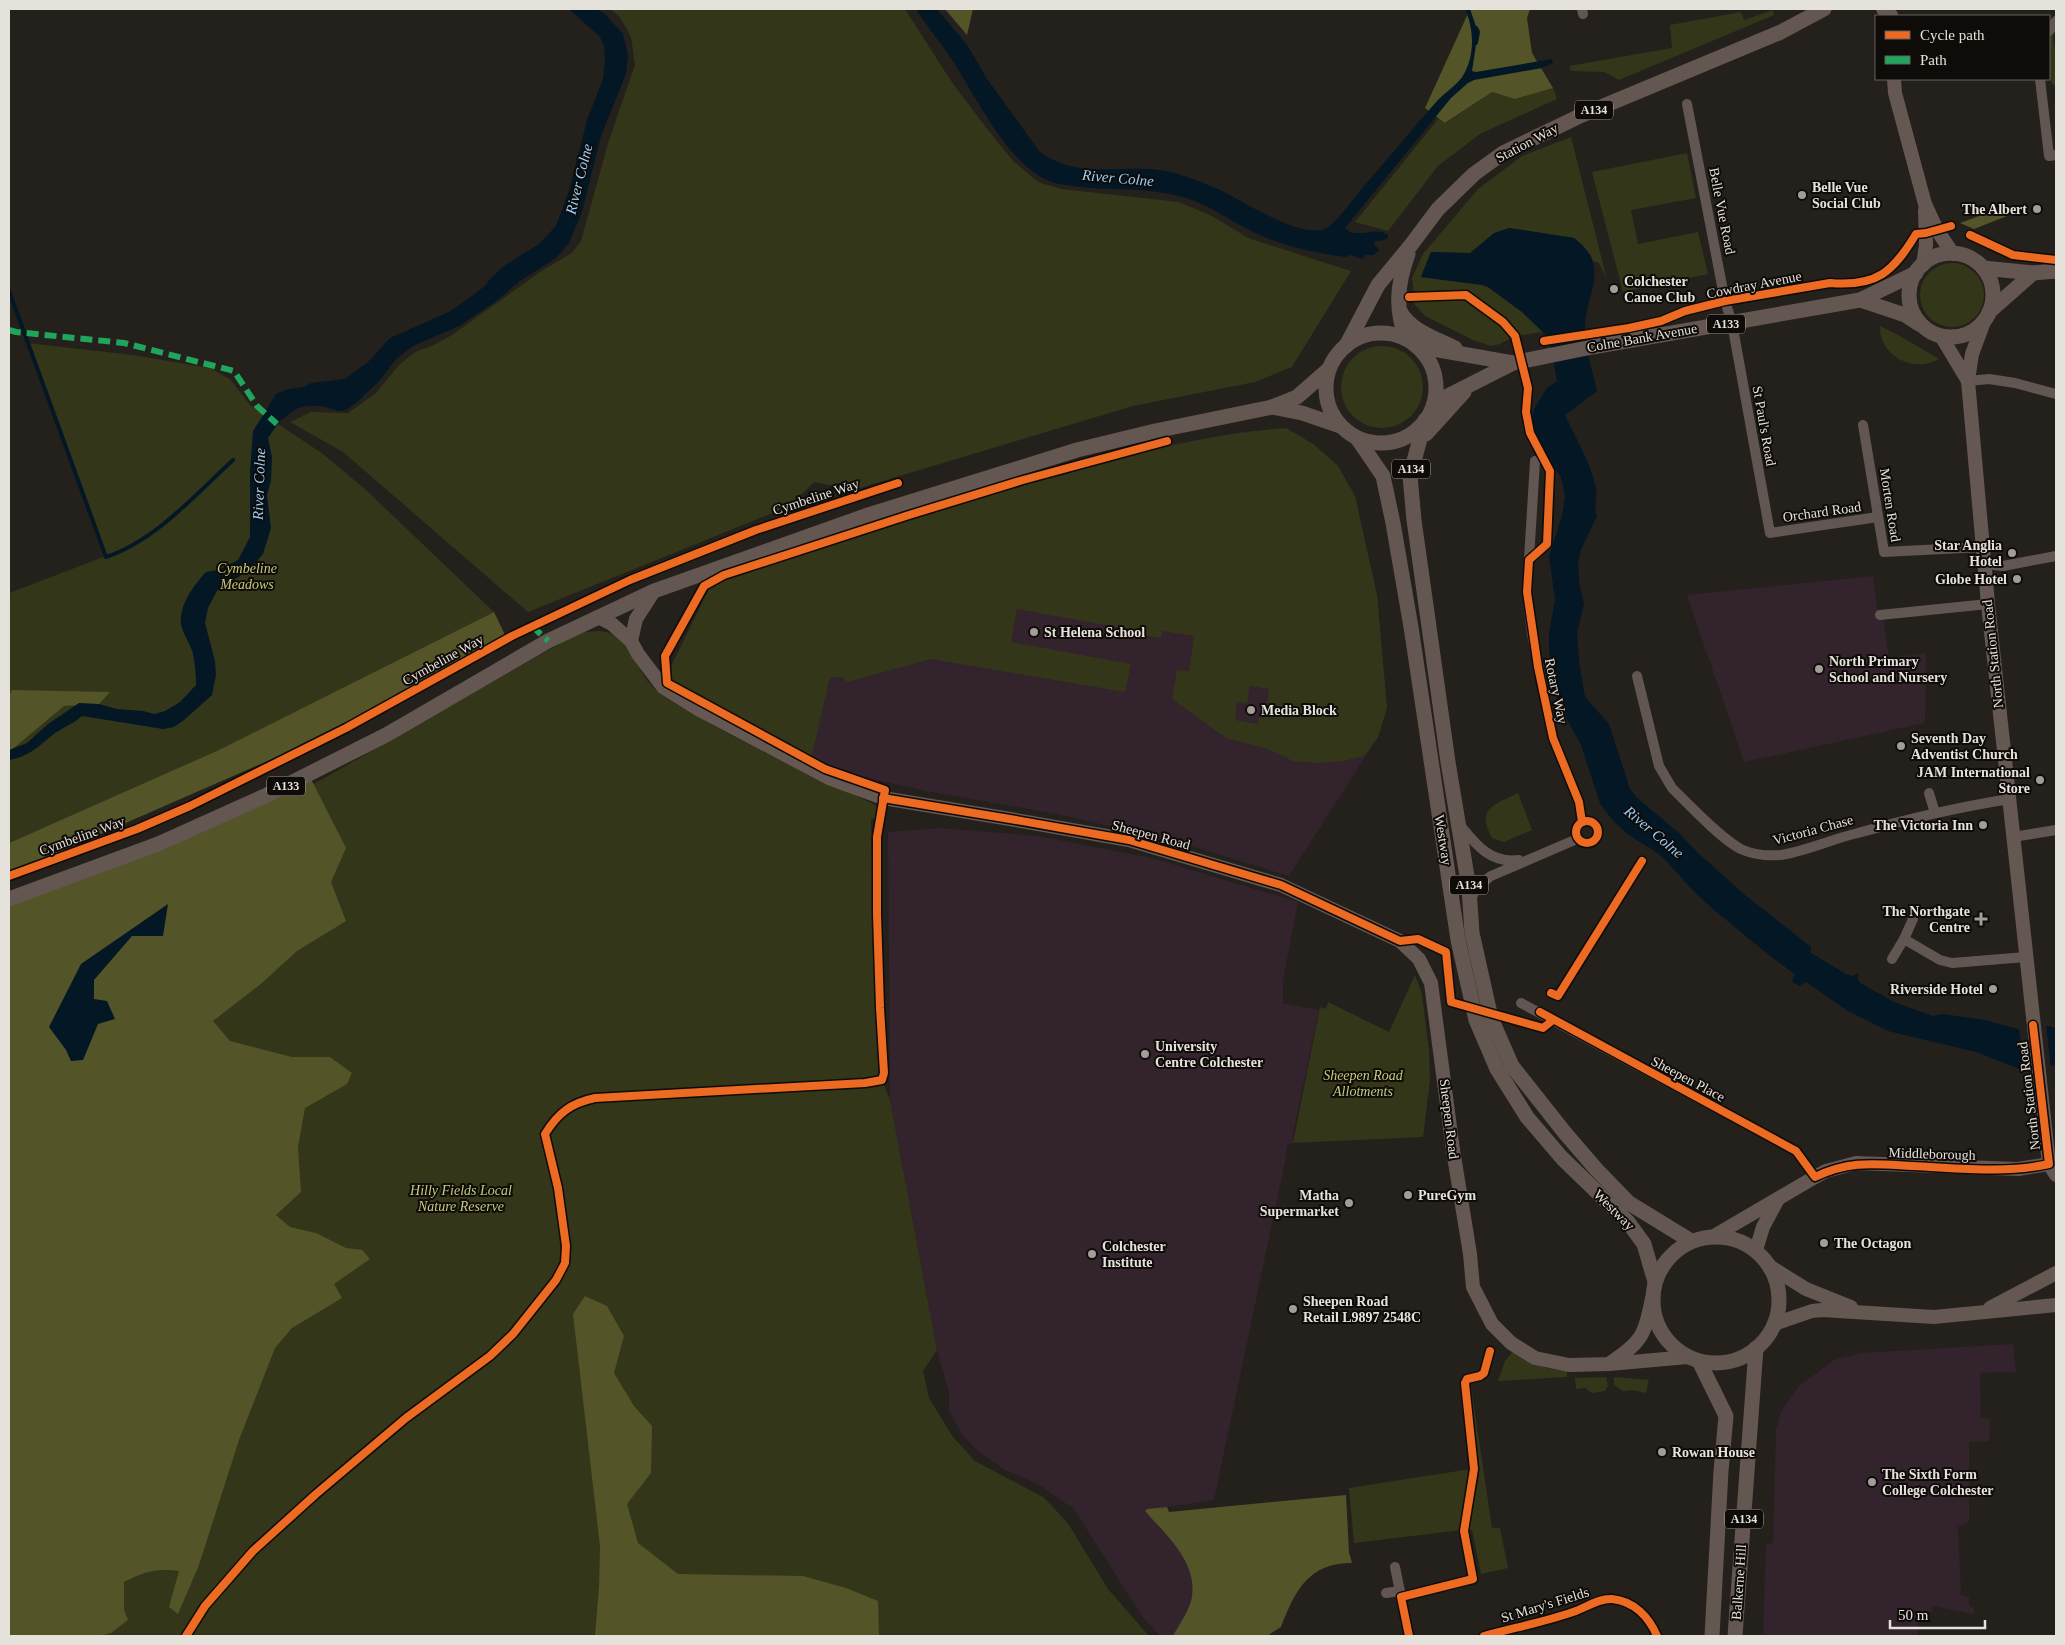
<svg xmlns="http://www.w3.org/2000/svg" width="2065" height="1645" viewBox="0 0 2065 1645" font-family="'Times New Roman',serif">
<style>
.education{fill:#32232c}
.green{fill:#343619;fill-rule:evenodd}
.forest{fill:#535427}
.water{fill:#041725}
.pier{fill:#24201c}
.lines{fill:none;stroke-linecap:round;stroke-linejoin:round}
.stream{stroke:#041725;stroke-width:4}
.street{stroke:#625652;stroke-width:10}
.secondary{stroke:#655752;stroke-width:14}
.primary{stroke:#645650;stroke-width:15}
.quiet{stroke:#20a55d;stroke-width:6;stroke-dasharray:12 6;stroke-linecap:butt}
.cycleway-casing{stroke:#0e0b08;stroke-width:11}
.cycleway{stroke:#ed6a23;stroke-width:8}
.poi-dot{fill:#a19d98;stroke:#0e0b08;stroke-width:2}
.labels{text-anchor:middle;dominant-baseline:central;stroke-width:4;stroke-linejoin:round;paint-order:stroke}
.shield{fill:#0e0b08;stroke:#a4a19c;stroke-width:1}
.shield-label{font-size:12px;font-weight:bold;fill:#e5e1db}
.street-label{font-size:14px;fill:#e5e1db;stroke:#0e0b08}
.poi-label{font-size:14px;font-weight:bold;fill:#e5e1db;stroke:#0e0b08;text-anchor:start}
.park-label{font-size:14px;font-style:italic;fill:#c7cb7b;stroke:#0e0b08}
.water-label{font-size:15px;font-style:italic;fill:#9ad0fb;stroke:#0e0b08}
</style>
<rect width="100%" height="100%" fill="#24201c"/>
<!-- education -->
<g class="education">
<path d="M1286 428 1313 444 1338 466 1355 496 1377 595 1387 708 1378 737 1289 876 1171 840 1057 814 931 792 830 770 670 682 669 670 711 585 829 544 911 519 1157 447 1240 432Z"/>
<path d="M1873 576 1877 606 1884 623 1889 658 1926 653 1925 723 1744 762 1687 595Z"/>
<path d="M940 828 1038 836 1152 858 1298 902 1283 981V1003L1319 1010 1293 1135V1143L1286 1146V1157L1214 1500 1153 1509 1204 1582 1182 1636H1160L1143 1618 1074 1509 1039 1485 1005 1470 978 1451 964 1437 949 1411V1393L937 1350 890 1100 888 832Z"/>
<path d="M2013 1344 2016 1372 1980 1373 1981 1418 1990 1419 1989 1441 1969 1442V1522L1958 1527 1960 1568 1961 1595 1969 1597V1605L1974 1608V1614L1933 1606 1932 1611 1919 1614 1917 1636H1763L1766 1544 1773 1543 1776 1430 1781 1411 1798 1387 1834 1360 1861 1353Z"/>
</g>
<!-- green -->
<g class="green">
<path d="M610 9H905L951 81 981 121 1013 161 1038 182 1061 189 1179 202 1212 216 1248 238 1351 271 1292 367 1255 382 1133 406 853 490 814 482 790 506 528 612 343 452 290 422 311 412 348 413 376 393 399 365 415 352 434 345 452 335 543 270 572 253 581 241 609 140 635 65 631 37 620 17Z"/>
<path d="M1773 10 1774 15 1619 80 1604 72 1571 71 1569 66 1672 48 1670 25 1741 12 1744 20Z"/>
<path d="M2056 29 2053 37 2056 57V85H2053C2048 80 2046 47 2049 40 2050 36 2054 32 2056 29Z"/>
<path d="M1553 88 1557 99 1480 134 1438 166 1388 231 1355 222 1439 118 1446 123 1492 92 1515 99Z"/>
<path d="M1571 137 1607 280 1599 263 1593 261 1590 254 1574 238 1509 228 1470 253 1431 252 1421 277 1483 285 1488 287 1522 312 1543 332 1515 336 1500 344 1491 346 1473 340 1425 316 1415 305 1412 278 1423 254 1478 189 1522 156Z"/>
<path d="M1687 153 1696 198 1631 210 1638 244 1698 232 1708 274 1623 292 1592 172Z"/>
<circle cx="1952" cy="295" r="32"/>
<path d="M1880 326 1900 336 1939 359C1914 374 1879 356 1880 326Z"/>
<path d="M27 343 133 355 210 368 230 379 251 406 323 454 366 490 494 612 231 745 9 843V593L106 556Z"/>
<circle cx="1382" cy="387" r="41"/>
<path d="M1286 428 1313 444 1338 466 1355 496 1377 595 1387 708 1378 737 1364 756 1343 761 1318 763 1293 761 1268 749 1226 738 1172 699 1177 670 1189 671 1194 636 1162 631 1161 638 1133 633V630L1017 609 1011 642 1131 664 1125 692 931 659 847 682 843 677H830L811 759 670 682 669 670 711 585C808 551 907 520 1006 490 1098 463 1189 436 1286 428ZM1250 686 1269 689 1265 718 1259 717 1258 724 1235 720 1237 702 1247 703Z"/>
<path d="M600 631C634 634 632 668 654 688 670 702 691 712 709 723 765 754 823 780 880 807L879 817 871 819 874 971 882 1080 890 1100 937 1350 923 1371 929 1398 953 1437 975 1461 1043 1497 1054 1508 1069 1525 1108 1589 1149 1636H9L193 840 321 780 568 639 584 632Z"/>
<path d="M1518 793 1532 830 1504 842 1492 838C1476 808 1494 805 1518 793Z"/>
<path d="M1415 975 1422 994 1429 1051 1430 1080 1423 1137 1293 1143 1320 1007 1326 1009 1328 1002 1389 1032Z"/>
<path d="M1513 1351 1546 1368 1567 1371V1377L1498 1381 1505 1361Z"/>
<path d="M1606 1377 1608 1386 1605 1391 1592 1393 1585 1388 1576 1389 1575 1378Z"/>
<path d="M1614 1377 1649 1380 1646 1393 1632 1390 1623 1391 1614 1385Z"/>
<path d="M1469 1386H1471L1492 1528H1500L1508 1568 1481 1574 1472 1530H1469L1479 1474Z"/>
<path d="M1471 1469 1462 1530 1354 1543 1349 1488Z"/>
</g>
<!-- forest -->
<g class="forest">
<path d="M945 9H973L967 35Z"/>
<path d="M1470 9H1530L1527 18 1532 53 1553 88 1515 99 1492 92 1445 123 1425 108Z"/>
<path d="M2006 206 2007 216 1974 229 1960 223Z"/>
<path d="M494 612 507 639 357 722 9 874V843L219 750Z"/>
<path d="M12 690 110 692 99 704 64 706 9 752V696Z"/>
<path d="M311 779 346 848 331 882 346 921 297 951 262 983 213 1021 230 1041 292 1057H330L352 1073 347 1084 305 1108 298 1147 301 1192 276 1215 290 1227 316 1233 346 1248 362 1250 370 1259 334 1284 342 1298 292 1328 275 1348 239 1440 199 1565 178 1614 169 1607 179 1571C156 1568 144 1572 124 1582V1610L128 1620 111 1633 99 1636H9V904Z"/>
<path d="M585 1296 607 1306 624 1336 614 1373 634 1406 652 1426 651 1473 627 1504 638 1543 678 1574 803 1576 846 1588 878 1601 879 1636H595L599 1587 600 1546 573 1314Z"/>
<path d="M1346 1495 1349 1552 1352 1563C1308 1563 1295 1591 1281 1627L1267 1636H1173C1179 1625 1187 1614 1191 1601 1200 1564 1167 1536 1145 1511L1147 1509 1167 1507 1169 1512Z"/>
</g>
<!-- water -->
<g class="water">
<path d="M569 9H597L605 14 623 34 628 55 626 74 601 136 582 212 569 243 556 258 520 281 495 302 459 326 413 346 396 359 380 380 356 403 346 410 339 411 321 406H305L296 409 280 421 268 438 272 457 271 481 267 495 271 528 263 554 252 567 237 578 226 581 218 589 208 608 205 623 215 661 216 675 212 695 184 720 174 727 163 729 82 716C73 724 64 727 55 733 40 745 29 757 9 760V750L27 743 48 724 79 703 99 704 117 709 143 711 154 714 165 711 180 702 196 685C196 675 195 664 193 654 191 644 183 635 181 624 179 605 194 585 206 572L218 570 238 560 250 537V471L253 431 276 394 288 389 304 387 311 383 345 379 368 362 390 338 449 312 472 296 486 285 489 280 505 265 539 244 556 226 569 191 587 120 603 79 605 61 604 46 600 37Z"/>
<path d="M916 9H937L968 46 985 76 1039 151C1082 184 1131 159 1178 174 1194 179 1210 185 1224 192 1248 204 1295 235 1322 230 1333 228 1354 198 1363 187 1388 159 1412 129 1437 101 1445 92 1458 85 1464 74 1475 54 1474 29 1465 9H1470L1478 32 1472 71 1476 72 1552 59 1553 63 1542 68 1474 80 1468 83 1451 98 1345 228C1357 241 1376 225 1388 235V238L1384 240 1375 241 1374 244 1378 248 1379 251 1373 255H1366L1363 259 1350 255 1345 257C1311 252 1282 246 1251 231 1227 219 1205 202 1179 196 1139 186 1096 192 1055 183 1012 172 976 97 953 61 941 43 927 27 916 9Z"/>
<path d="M1509 228 1574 238C1613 267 1584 295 1585 330 1585 349 1593 372 1597 391L1565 415C1576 439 1591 463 1596 489 1598 497 1593 509 1597 516L1581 550 1578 563 1579 581 1584 604 1577 633 1579 661 1585 697 1609 724 1630 789 1636 797 1678 832 1698 853 1745 895 1811 947V953L1846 974 1852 976 1858 973V980L1860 983 1894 1002 1933 1016 1942 1014 1985 1020 2018 1029 2048 1026 2056 1028V1065L2022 1070 1976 1052 1888 1031 1848 1011 1806 982 1799 986 1792 981 1795 974C1763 952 1735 927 1705 902 1689 888 1676 870 1660 855 1650 847 1638 842 1628 834 1617 826 1607 814 1600 803L1581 745 1558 703 1549 651V633L1555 600 1549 556 1562 516 1565 496 1561 477 1538 443 1532 418 1534 409 1547 388 1557 381 1550 342 1548 337 1522 312 1488 287 1482 285 1421 277 1431 252 1470 253 1494 233Z"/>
<path d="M168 904 163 936H132L94 980V999L107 1001 115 1019 98 1024 83 1060 71 1061 66 1050 49 1027 81 964Z"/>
</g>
<!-- pier -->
<path class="pier" d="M2046 1024 2051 1069 2024 1072 2019 1027Z"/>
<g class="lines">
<!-- stream -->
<g class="stream">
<path d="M1476 43 1478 32 1476 28"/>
<path d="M9 291 106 557C155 541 196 494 233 460"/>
</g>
<!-- street -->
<g class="street">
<path d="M1582 9 1583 14"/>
<path d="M2049 31 2056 21"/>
<path d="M2040 79 2049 156 2056 155"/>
<path d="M1687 104 1725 301 1732 323 1770 533 1878 517"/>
<path d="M1968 381 1989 379 2015 383 2056 394"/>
<path d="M1863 425 1884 552 1982 547"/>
<path d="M1535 461 1527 592 1532 634 1553 738 1579 802 1582 822"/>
<path d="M1984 564 2003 566 2056 556"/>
<path d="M1880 615 1988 604"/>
<path d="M1637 676 1659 766 1672 788C1688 804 1724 842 1743 850 1755 855 1768 856 1781 855 1806 851 1832 839 1858 833 1908 819 1958 807 2010 799"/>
<path d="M1929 793 1935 813"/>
<circle cx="1587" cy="832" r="11"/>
<path d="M1460 825C1476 845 1491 864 1519 860"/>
<path d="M2013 837 2056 830"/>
<path d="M1470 900 1478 886 1491 876 1577 839"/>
<path d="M1904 939 1940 960 1952 963 2026 957"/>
<path d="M1892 959 1904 939 1913 919"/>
<path d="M1521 1003 1796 1151 1815 1177"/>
<path d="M1395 1567 1409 1636"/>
<path d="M1386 1593 1400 1591"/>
<path d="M1484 1636C1513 1628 1544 1622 1573 1612 1585 1608 1599 1598 1612 1599 1634 1601 1649 1617 1657 1636"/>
</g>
<!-- secondary -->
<g class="secondary">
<path d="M1883 9 1891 15"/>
<path d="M1894 79 1895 93 1925 204 1937 230 1953 254"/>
<path d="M1923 265 1926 245 1925 210"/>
<path d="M1985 319 1972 354 1968 381 1988 604 2049 1164 2056 1175"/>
<path d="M1941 336 1968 381"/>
<path d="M598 617 612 624 631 641 638 654 663 687 698 709 831 779 883 798 1010 819 1129 840 1281 885 1400 941 1419 959 1431 983 1453 1150 1470 1254 1473 1287 1492 1324 1511 1343 1535 1358 1569 1365 1609 1364 1688 1357"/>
<path d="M631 641 636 619 654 591"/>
<path d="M1714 1236 1815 1177 1826 1171 1856 1163 2018 1169 2049 1164"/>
<path d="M1756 1250 1763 1227 1778 1199"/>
<path d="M1769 1266 1806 1289 1851 1307"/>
<path d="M1990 1308 2056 1273"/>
<path d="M1774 1324 1812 1311 1822 1310 1934 1317 2056 1305"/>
<path d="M1610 1363C1642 1342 1645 1335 1652 1298"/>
</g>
<!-- primary -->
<g class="primary">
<circle cx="1951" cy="295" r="42"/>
<path d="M1983 268 2033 273 2056 271"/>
<path d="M1860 300 1905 315 1919 324"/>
<path d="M1400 311C1409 330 1437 339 1455 348"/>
<path d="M1989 312 2033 273"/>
<circle cx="1381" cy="388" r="55"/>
<path d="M1406 339C1395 308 1397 285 1408 254"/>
<path d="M1346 346 1378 285 1411 245 1438 209 1474 174 1503 153 1582 115 1781 32 1824 9"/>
<path d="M1416 346 1513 363"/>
<path d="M1434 403 1513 363 1592 347 1860 300 1916 273"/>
<path d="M1272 407 1302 413 1340 426"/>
<path d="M1425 420 1410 476 1414 520 1448 762 1469 888 1472 933 1491 1018 1512 1066 1565 1133 1596 1169 1629 1203 1691 1241"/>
<path d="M1426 434 1464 392"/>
<path d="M1357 438 1383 476 1393 523 1411 627 1458 940 1476 1020 1497 1069 1527 1117 1562 1158 1628 1222 1644 1244 1655 1282"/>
<path d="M9 899 158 844 267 795 386 735 548 641 654 591 865 516 1077 450 1155 431 1272 407 1297 397 1329 369"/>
<circle cx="1716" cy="1300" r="63"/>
<path d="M1699 1361 1726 1416 1721 1471 1712 1636"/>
<path d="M1735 1636 1756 1348"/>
</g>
<!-- quiet -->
<g class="quiet">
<path d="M9 330 16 332 124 343 234 371 257 406 277 424"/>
<path d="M532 626 548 641"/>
</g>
<defs>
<g id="cycleway">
<path d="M1970 235 2013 255 2056 260"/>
<path d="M1409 297 1466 295 1503 322 1515 336 1528 388 1526 412 1530 433 1550 471 1547 544 1529 560 1527 592 1538 667 1553 738 1579 802 1582 822"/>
<path d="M1544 341 1629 328 1661 321 1685 311 1725 301 1830 283C1877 287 1893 272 1916 234L1926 233 1951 226"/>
<path d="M883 798 1010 819 1129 840 1281 885 1400 941 1418 939 1446 952 1451 1002 1543 1028 1553 1020"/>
<circle cx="1587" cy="832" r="11"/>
<path d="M9 876 137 829 190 806 346 728 512 636 630 580 756 530 898 483"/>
<path d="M1551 993 1558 996 1642 861"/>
<path d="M1540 1012 1796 1151 1815 1177C1850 1160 1875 1164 1912 1166 1957 1168 2005 1174 2049 1164L2033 1025"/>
<path d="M186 1636 205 1606 253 1551 316 1494 406 1418 490 1356 513 1334 556 1280 565 1263 566 1246 558 1188 545 1134C558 1113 571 1103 595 1098L865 1083 882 1080 884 1073 880 1008 877 914V837L885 790 825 769 667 683 665 656 704 586 724 575 909 515 1023 480 1167 441"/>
<path d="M1409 1636 1401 1597 1473 1579 1464 1531 1474 1469 1465 1383 1467 1379 1480 1376 1484 1373 1490 1351"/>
<path d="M1484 1636C1513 1628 1544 1622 1573 1612 1585 1608 1599 1598 1612 1599 1634 1601 1649 1617 1657 1636"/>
</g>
</defs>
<!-- cycleway casing -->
<use href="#cycleway" class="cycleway-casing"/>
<!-- cycleway -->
<use href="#cycleway" class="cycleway"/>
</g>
<!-- markers -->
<g class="poi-dot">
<circle cx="1802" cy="195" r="5"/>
<circle cx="2037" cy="209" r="5"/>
<circle cx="1614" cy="289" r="5"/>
<circle cx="2012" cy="553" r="5"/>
<circle cx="2017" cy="579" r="5"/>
<circle cx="1034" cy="632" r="5"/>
<circle cx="1819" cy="669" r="5"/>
<circle cx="1251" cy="710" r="5"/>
<circle cx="1901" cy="746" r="5"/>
<circle cx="2040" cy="780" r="5"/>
<circle cx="1983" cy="825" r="5"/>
<path d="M1978.5 911.5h5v5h5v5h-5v5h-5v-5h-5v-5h5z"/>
<circle cx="1993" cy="989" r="5"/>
<circle cx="1145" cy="1054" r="5"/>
<circle cx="1408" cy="1195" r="5"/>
<circle cx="1349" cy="1203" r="5"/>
<circle cx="1824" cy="1243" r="5"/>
<circle cx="1092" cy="1254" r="5"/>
<circle cx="1293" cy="1309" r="5"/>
<circle cx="1662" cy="1452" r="5"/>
<circle cx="1872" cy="1482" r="5"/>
</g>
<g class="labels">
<!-- shield labels -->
<g class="shield">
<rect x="1575" y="100.5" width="38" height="19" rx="4"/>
<rect x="1707" y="314.5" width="38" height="19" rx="4"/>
<rect x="1392" y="459.5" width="38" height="19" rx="4"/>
<rect x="267" y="776.5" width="38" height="19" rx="4"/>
<rect x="1450" y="875.5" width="38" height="19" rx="4"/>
<rect x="1725" y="1509.5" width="38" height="19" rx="4"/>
</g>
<g class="shield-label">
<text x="1594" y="110">A134</text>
<text x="1726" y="324">A133</text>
<text x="1411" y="469">A134</text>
<text x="286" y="786">A133</text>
<text x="1469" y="885">A134</text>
<text x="1744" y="1519">A134</text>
</g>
<!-- street labels -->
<g class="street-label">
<text transform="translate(1527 143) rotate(-28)">Station Way</text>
<text transform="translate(1722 211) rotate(79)">Belle Vue Road</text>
<text transform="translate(1754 285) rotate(-11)">Cowdray Avenue</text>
<text transform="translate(1642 338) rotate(-10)">Colne Bank Avenue</text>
<text transform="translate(1764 426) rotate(80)">St Paul's Road</text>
<text transform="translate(816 497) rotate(-18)">Cymbeline Way</text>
<text transform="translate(1890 505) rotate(81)">Morten Road</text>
<text transform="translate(1822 512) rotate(-8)">Orchard Road</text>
<text transform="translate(1993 654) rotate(-96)">North Station Road</text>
<text transform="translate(443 660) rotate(-29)">Cymbeline Way</text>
<text transform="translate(1556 691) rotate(78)">Rotary Way</text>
<text transform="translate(1813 830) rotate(-15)">Victoria Chase</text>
<text transform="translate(1151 835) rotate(15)">Sheepen Road</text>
<text transform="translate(82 836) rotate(-20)">Cymbeline Way</text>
<text transform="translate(1443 840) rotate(81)">Westway</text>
<text transform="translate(1688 1079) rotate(28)">Sheepen Place</text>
<text transform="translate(2029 1096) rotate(-97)">North Station Road</text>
<text transform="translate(1449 1119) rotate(83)">Sheepen Road</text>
<text transform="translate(1932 1154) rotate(2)">Middleborough</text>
<text transform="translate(1614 1210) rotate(45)">Westway</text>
<text transform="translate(1739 1582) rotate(-86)">Balkerne Hill</text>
<text transform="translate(1545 1605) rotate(-17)">St Mary's Fields</text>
</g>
<!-- poi labels -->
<g class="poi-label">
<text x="1812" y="187">Belle Vue<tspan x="1812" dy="16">Social Club</tspan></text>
<text x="2027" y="209" text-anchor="end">The Albert</text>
<text x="1624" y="281">Colchester<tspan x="1624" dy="16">Canoe Club</tspan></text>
<text x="2002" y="545" text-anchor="end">Star Anglia<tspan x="2002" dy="16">Hotel</tspan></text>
<text x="2007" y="579" text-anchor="end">Globe Hotel</text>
<text x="1044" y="632">St Helena School</text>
<text x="1829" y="661">North Primary<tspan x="1829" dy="16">School and Nursery</tspan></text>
<text x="1261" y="710">Media Block</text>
<text x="1911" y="738">Seventh Day<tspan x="1911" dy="16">Adventist Church</tspan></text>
<text x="2030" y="772" text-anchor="end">JAM International<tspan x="2030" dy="16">Store</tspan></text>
<text x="1973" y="825" text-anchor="end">The Victoria Inn</text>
<text x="1970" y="911" text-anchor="end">The Northgate<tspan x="1970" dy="16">Centre</tspan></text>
<text x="1983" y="989" text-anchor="end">Riverside Hotel</text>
<text x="1155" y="1046">University<tspan x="1155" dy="16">Centre Colchester</tspan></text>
<text x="1339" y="1195" text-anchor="end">Matha<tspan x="1339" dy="16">Supermarket</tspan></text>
<text x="1418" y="1195">PureGym</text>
<text x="1834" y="1243">The Octagon</text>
<text x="1102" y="1246">Colchester<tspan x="1102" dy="16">Institute</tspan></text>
<text x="1303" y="1301">Sheepen Road<tspan x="1303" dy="16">Retail L9897 2548C</tspan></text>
<text x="1672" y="1452">Rowan House</text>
<text x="1882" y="1474">The Sixth Form<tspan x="1882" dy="16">College Colchester</tspan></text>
</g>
<!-- park labels -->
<g class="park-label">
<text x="247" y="568">Cymbeline<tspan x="247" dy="16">Meadows</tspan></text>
<text x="1363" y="1075">Sheepen Road<tspan x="1363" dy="16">Allotments</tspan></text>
<text x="461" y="1190">Hilly Fields Local<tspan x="461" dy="16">Nature Reserve</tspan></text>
</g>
<!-- water labels -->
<g class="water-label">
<text transform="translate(1118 178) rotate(5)">River Colne</text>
<text transform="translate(579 179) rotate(-76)">River Colne</text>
<text transform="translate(259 484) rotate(-88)">River Colne</text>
<text transform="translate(1654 832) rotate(40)">River Colne</text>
</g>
</g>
<!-- border -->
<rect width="2065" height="1645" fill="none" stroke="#e5e1db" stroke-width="20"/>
<!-- legend -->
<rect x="1875" y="15" width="175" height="65" fill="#0e0b08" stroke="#64615c"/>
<rect x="1885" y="31" width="25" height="8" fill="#ed6a23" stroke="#64615c"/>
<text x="1920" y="40" font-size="15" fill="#e5e1db">Cycle path</text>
<rect x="1885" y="56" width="25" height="8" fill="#20a55d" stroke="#64615c"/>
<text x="1920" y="65" font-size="15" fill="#e5e1db">Path</text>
<!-- scale -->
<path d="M1890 1620v8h95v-8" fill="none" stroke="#e5e1db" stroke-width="2.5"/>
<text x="1898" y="1620" font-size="15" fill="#e5e1db" stroke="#0e0b08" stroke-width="4" paint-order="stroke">50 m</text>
</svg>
